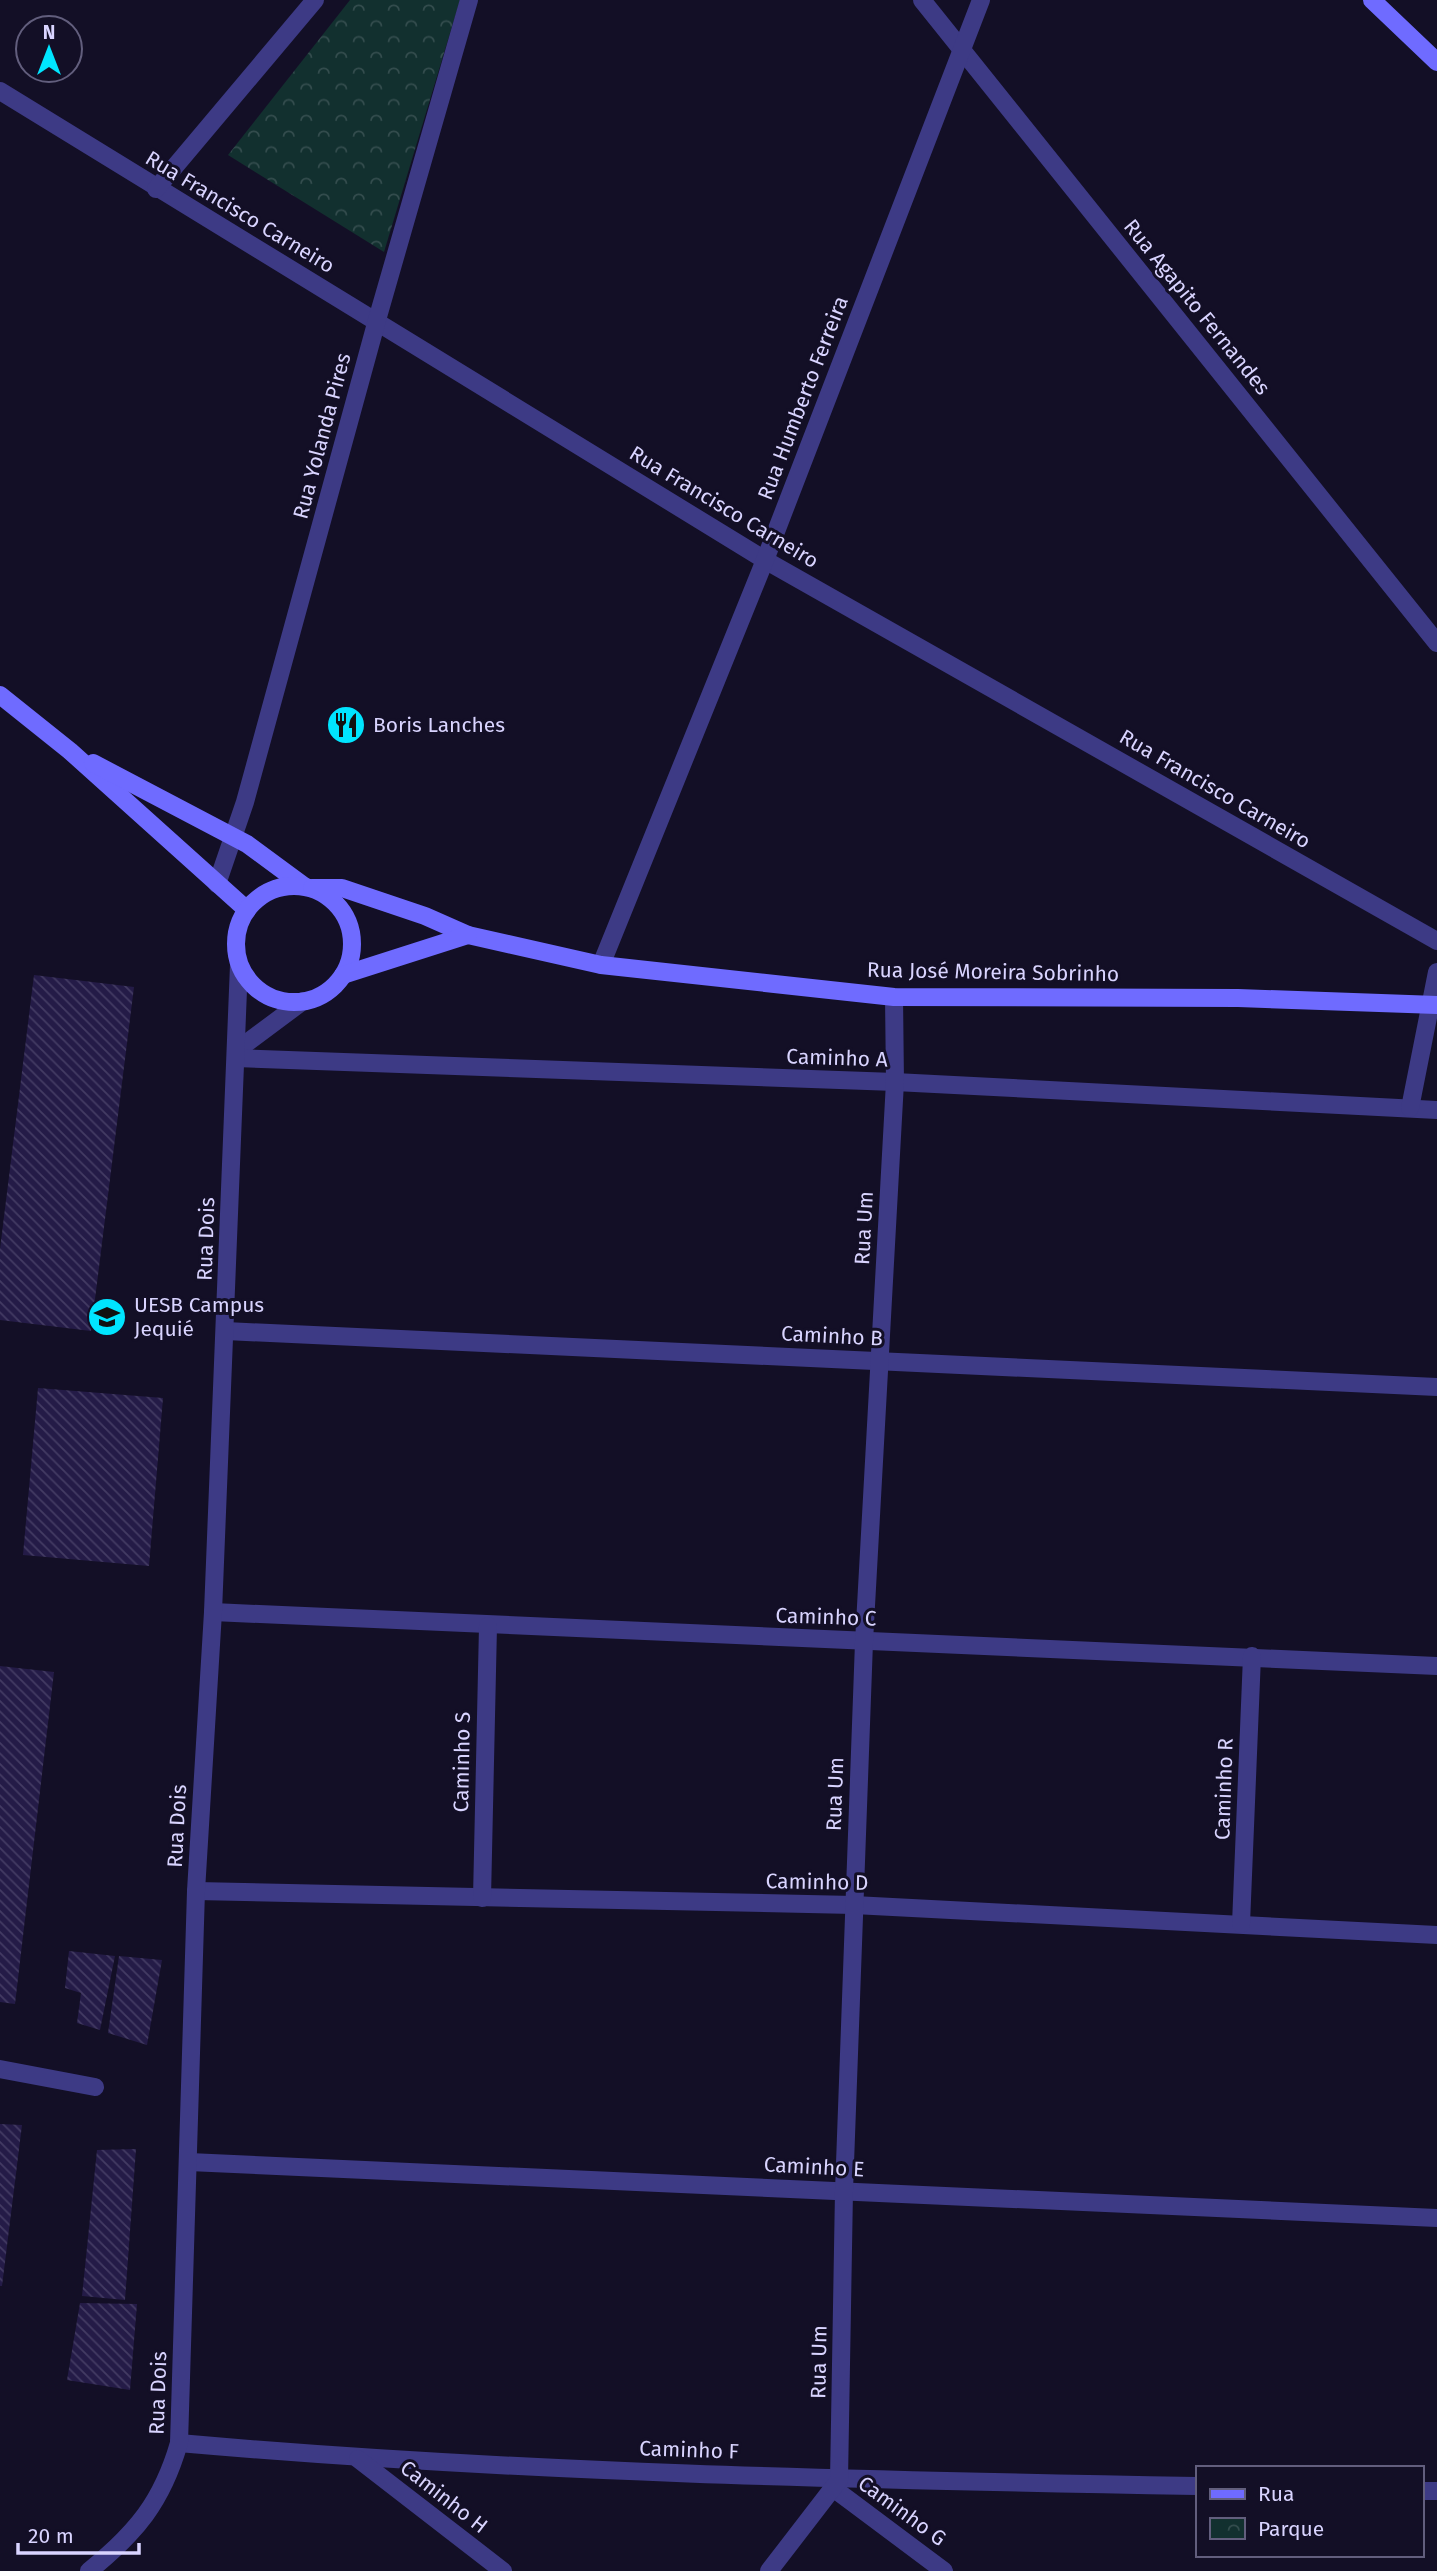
<svg xmlns="http://www.w3.org/2000/svg" width="1437" height="2571" viewBox="0 0 1437 2571" font-family="'Fira Sans',sans-serif">
<style>
.park{fill:url(#park-crowns)}
.building{fill:url(#building-back-hatch)}
.lines{fill:none;stroke-linecap:round;stroke-linejoin:round}
.lane{stroke:#3d3a85;stroke-width:18}
.street{stroke:#3d3a85;stroke-width:18}
.secondary{stroke:#6f6bff;stroke-width:18}
.labels{text-anchor:middle;dominant-baseline:central;stroke-width:6;stroke-linejoin:round;paint-order:stroke}
.street-label{font-size:21px;fill:#d9d4ff;stroke:#130f26}
.poi-label{font-size:21px;fill:#d9d4ff;stroke:#130f26;text-anchor:start}
</style>
<defs>
<pattern id="park-crowns" width="20" height="18" patternUnits="userSpaceOnUse" patternTransform="scale(1.75)"><rect width="20" height="18" fill="#12302f"/><path d="M2 6a3 3 0 1 1 6 0M12 15a3 3 0 1 1 6 0" fill="none" stroke="#344d4e"/></pattern>
<pattern id="building-back-hatch" width="6" height="6" patternUnits="userSpaceOnUse" patternTransform="scale(1.75)"><rect width="6" height="6" fill="#241b47"/><path d="M-1 5l2 2M0 0l6 6M5-1l2 2" fill="none" stroke="#433b63"/></pattern>
</defs>
<rect width="100%" height="100%" fill="#130f26"/>
<!-- park -->
<path class="park" d="M350 0H460L384 252 228 155Z"/>
<!-- building -->
<g class="building">
<path d="M34 975 134 987 91 1331 0 1320V1249Z"/>
<path d="M38 1388 163 1398 149 1566 23 1555Z"/>
<path d="M0 1666 54 1672 15 2004 0 2002Z"/>
<path d="M69 1951 115 1956 100 2030 77 2023 81 1993 65 1988Z"/>
<path d="M119 1956 162 1960 147 2045 108 2033Z"/>
<path d="M0 2124 22 2125 2 2286H0Z"/>
<path d="M136 2149 125 2300 82 2296 97 2150Z"/>
<path d="M80 2303 137 2304 130 2390 67 2380Z"/>
</g>
<g class="lines">
<!-- lane -->
<path class="lane" d="M0 2069 95 2087"/>
<!-- street -->
<g class="street">
<path d="M922 0 1437 643"/>
<path d="M0 91 765 560 1437 941"/>
<path d="M156 189 315 0"/>
<path d="M217 884 245 802 377 320 469 0"/>
<path d="M601 965 765 560 981 0"/>
<path d="M236 1051 303 1001"/>
<path d="M236 1058 895 1082 1437 1110"/>
<path d="M1410 1108 1437 972"/>
<path d="M226 1331 1437 1387"/>
<path d="M213 1612 1437 1666"/>
<path d="M196 1891 854 1905 1437 1935"/>
<path d="M482 1898 488 1626"/>
<path d="M1241 1924 1252 1656"/>
<path d="M189 2162 1437 2218"/>
<path d="M179 2443C518 2473 858 2480 1197 2486"/>
<path d="M358 2459 503 2571"/>
<path d="M833 2488 944 2571"/>
<path d="M1421 2491H1437"/>
<path d="M89 2571C136 2533 162 2502 179 2443L196 1891 213 1612 239 965"/>
<path d="M769 2571 839 2480 844 2191 864 1642 895 1082 894 997"/>
</g>
<!-- secondary -->
<g class="secondary">
<path d="M1372 0 1437 62"/>
<path d="M0 695 70 751 247 910"/>
<path d="M93 763 247 844 304 886"/>
<circle cx="294" cy="944" r="58"/>
<path d="M312 888H342L425 916 468 935 601 965 894 997 1238 998 1437 1005"/>
<path d="M343 975 468 935"/>
</g>
</g>
<!-- icons -->
<defs>
<symbol id="restaurant-disc" viewBox="-11 -11 22 22"><circle r="9.5" fill="#00e5ff" stroke="#130f26"/><path d="M-5-6h1v4h1v-4h1v4h1v-4h1v5L-1.5 .5V6h-2V.5L-5-1ZM5-6V6H3V1.5H1.5Q1.5-4 5-6Z" fill="#111"/></symbol>
<symbol id="university-disc" viewBox="-11 -11 22 22"><circle r="9.5" fill="#00e5ff" stroke="#130f26"/><path d="M0-5L7-2L0 1L-7-2ZM-4 1L0 2.5L4 1V4Q0 6-4 4Z" fill="#111"/></symbol>
</defs>
<g fill-rule="evenodd">
<use href="#restaurant-disc" x="324" y="703" width="44" height="44"/>
<use href="#university-disc" x="85" y="1295" width="44" height="44"/>
</g>
<g class="labels">
<!-- street labels -->
<g class="street-label">
<text transform="translate(240 212) rotate(31)">Rua Francisco Carneiro</text>
<text transform="translate(1197 307) rotate(51)">Rua Agapito Fernandes</text>
<text transform="translate(803 398) rotate(-69)">Rua Humberto Ferreira</text>
<text transform="translate(322 436) rotate(-75)">Rua Yolanda Pires</text>
<text transform="translate(724 507) rotate(31)">Rua Francisco Carneiro</text>
<text transform="translate(1215 789) rotate(30)">Rua Francisco Carneiro</text>
<text transform="translate(993 972) rotate(1)">Rua José Moreira Sobrinho</text>
<text transform="translate(837 1058) rotate(2)">Caminho A</text>
<text transform="translate(864 1228) rotate(-87)">Rua Um</text>
<text transform="translate(206 1239) rotate(-88)">Rua Dois</text>
<text transform="translate(832 1336) rotate(3)">Caminho B</text>
<text transform="translate(826 1617) rotate(2)">Caminho C</text>
<text transform="translate(462 1762) rotate(-89)">Caminho S</text>
<text transform="translate(1224 1789) rotate(-88)">Caminho R</text>
<text transform="translate(835 1794) rotate(-88)">Rua Um</text>
<text transform="translate(177 1826) rotate(-87)">Rua Dois</text>
<text transform="translate(817 1882) rotate(1)">Caminho D</text>
<text transform="translate(814 2167) rotate(3)">Caminho E</text>
<text transform="translate(819 2362) rotate(-89)">Rua Um</text>
<text transform="translate(158 2393) rotate(-88)">Rua Dois</text>
<text transform="translate(689 2450) rotate(2)">Caminho F</text>
<text transform="translate(444 2497) rotate(38)">Caminho H</text>
<text transform="translate(902 2511) rotate(36)">Caminho G</text>
</g>
<!-- poi labels -->
<g class="poi-label">
<text x="373" y="725">Boris Lanches</text>
<text x="134" y="1305">UESB Campus<tspan x="134" dy="24">Jequié</tspan></text>
</g>
</g>
<!-- legend -->
<rect x="1196" y="2466" width="228" height="91" fill="#130f26" stroke="#625e7d" stroke-width="2"/>
<rect x="1210" y="2489" width="35" height="10" fill="#6f6bff" stroke="#625e7d" stroke-width="2"/>
<text x="1258" y="2501" font-size="21" fill="#d9d4ff">Rua</text>
<rect x="1210" y="2518" width="35" height="21" fill="url(#park-crowns)" stroke="#625e7d" stroke-width="2"/>
<text x="1258" y="2536" font-size="21" fill="#d9d4ff">Parque</text>
<!-- north arrow -->
<g transform="translate(49 49)"><circle r="33" fill="#130f26" stroke="#625e7d" stroke-width="2"/>
<path d="M0-5L12 26L0 18L-12 26Z" fill="#00e5ff"/>
<text y="-10" font-size="19" font-weight="bold" text-anchor="middle" fill="#d9d4ff">N</text>
</g>
<!-- scale -->
<path d="M18 2543v10h121v-10" fill="none" stroke="#d9d4ff" stroke-width="3.5"/>
<text x="28" y="2543" font-size="21" fill="#d9d4ff" stroke="#130f26" stroke-width="5" paint-order="stroke">20 m</text>
</svg>
